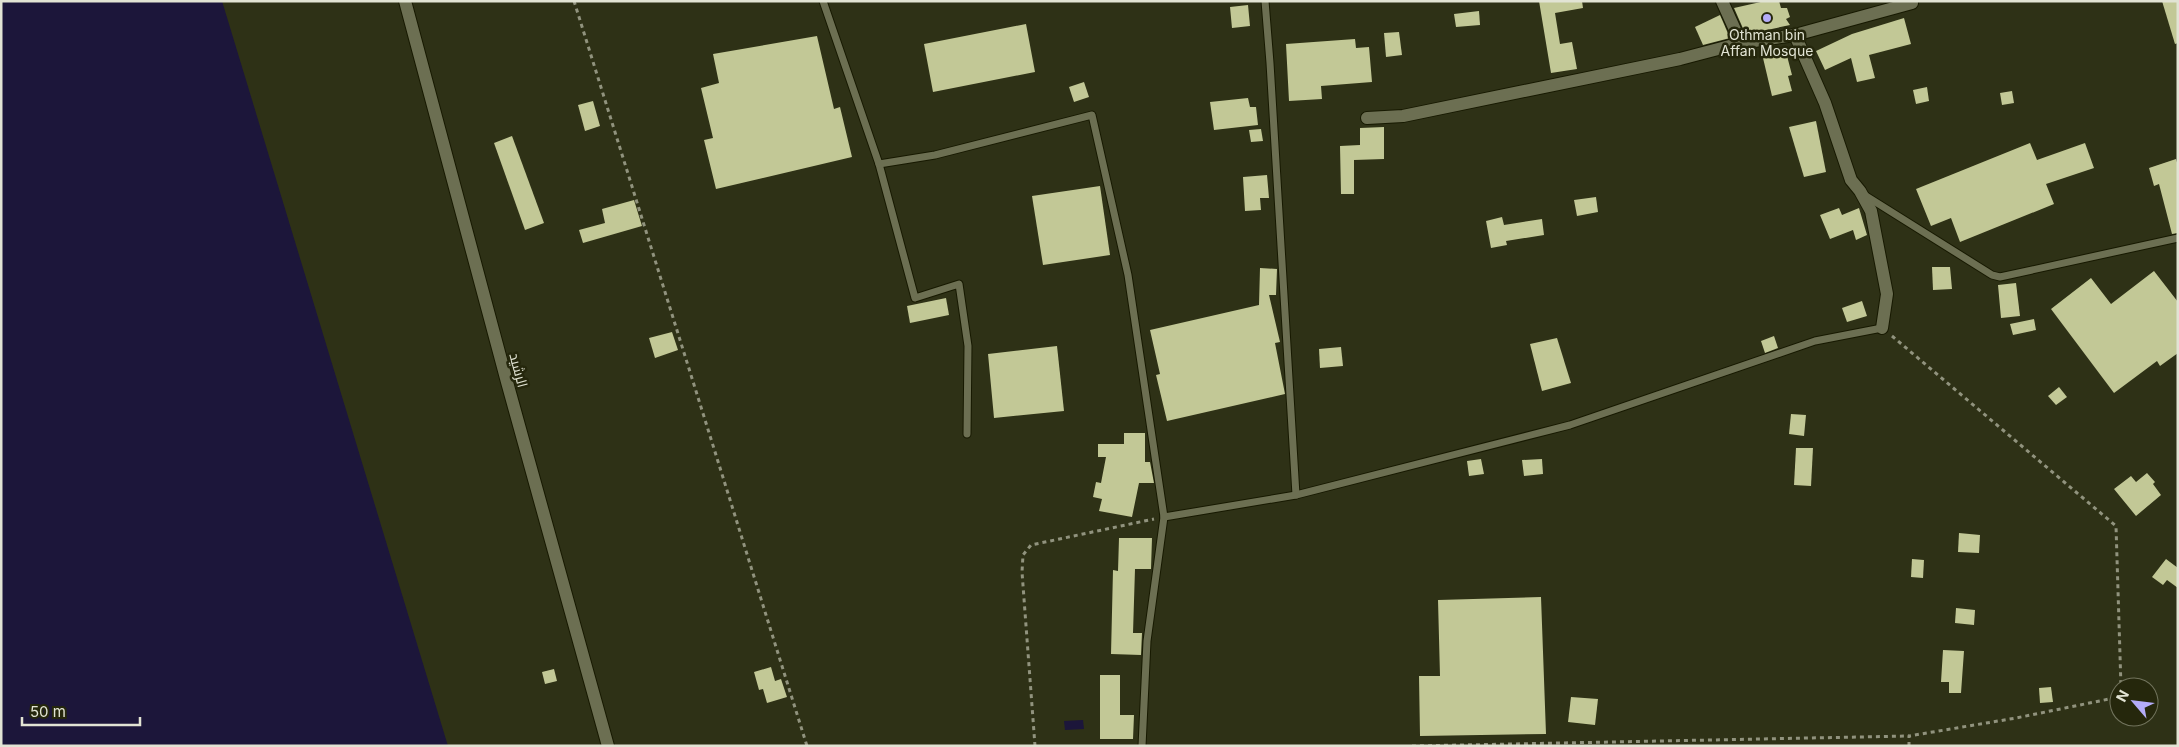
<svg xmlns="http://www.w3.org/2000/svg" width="2179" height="747" viewBox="0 0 2179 747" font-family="Inter,Cairo,sans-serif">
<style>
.water{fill:#1c163a}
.building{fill:#c2c896}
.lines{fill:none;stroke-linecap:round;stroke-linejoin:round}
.lane-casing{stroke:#171901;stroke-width:9}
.street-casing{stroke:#171901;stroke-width:14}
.secondary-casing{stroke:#171901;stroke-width:14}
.path{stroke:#91937e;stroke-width:3;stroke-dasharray:4 4;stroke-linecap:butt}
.lane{stroke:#6c6f52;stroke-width:7}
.street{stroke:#6c6f52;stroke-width:12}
.secondary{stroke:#6c6f52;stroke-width:12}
.poi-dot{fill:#b4acf9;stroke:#25270c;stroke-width:2}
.labels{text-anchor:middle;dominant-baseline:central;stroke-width:5;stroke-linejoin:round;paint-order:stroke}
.poi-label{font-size:14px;fill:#e2e4d4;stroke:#25270c}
.street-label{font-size:14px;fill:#e2e4d4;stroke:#25270c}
</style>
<rect width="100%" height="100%" fill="#2e3116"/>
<!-- water -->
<g class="water">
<path d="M1 1H222L448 746H1Z"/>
<path d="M1083 720 1084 729 1065 730 1064 721Z"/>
</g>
<!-- building -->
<g class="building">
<path d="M1539 1H1582L1583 8 1555 13 1560 44 1572 42 1577 69 1551 73Z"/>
<path d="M1765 1H1779L1781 8H1787L1790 17 1786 19 1790 25 1753 33 1751 31 1745 33 1734 8Z"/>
<path d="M2162 1H2178V43L2175 44Z"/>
<path d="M1248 5 1250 26 1232 28 1230 7Z"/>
<path d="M1479 11 1480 25 1456 27 1454 14Z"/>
<path d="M1720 15 1730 38 1703 45 1695 27Z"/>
<path d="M1904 18 1911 44 1869 55 1875 78 1857 82 1851 58 1825 70 1816 51 1852 34Z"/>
<path d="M1026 24 1035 72 933 92 924 44Z"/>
<path d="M1399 32 1402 55 1386 57 1384 33Z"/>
<path d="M817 36 834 109 840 107 852 157 716 189 704 140 713 138 701 88 719 83 713 54Z"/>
<path d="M1355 39 1356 48 1369 47 1372 82 1321 86 1322 99 1289 101 1286 44Z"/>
<path d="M1786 52 1792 75 1788 76 1792 91 1772 96 1763 58Z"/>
<path d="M1084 82 1089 97 1074 102 1069 87Z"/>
<path d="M1927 87 1929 101 1916 104 1913 90Z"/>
<path d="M2012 91 2014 103 2002 105 2000 93Z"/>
<path d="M1248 98 1250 107H1256L1258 125 1214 130 1210 102Z"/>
<path d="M593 101 600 126 585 131 578 105Z"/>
<path d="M1816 121 1826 172 1804 177 1789 127Z"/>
<path d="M1384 127V159L1354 160V194H1341L1340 146 1360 145V128Z"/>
<path d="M1261 129 1263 141 1251 142 1249 130Z"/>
<path d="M512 136 544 223 525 230 494 143Z"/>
<path d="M2030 143 2037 160 2085 143 2094 168 2046 184 2054 204 1960 242 1951 218 1931 226 1916 189Z"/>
<path d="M2176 159 2178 166V233L2172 234 2159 184 2154 186 2149 168Z"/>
<path d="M1267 175 1269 198H1260L1261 210 1245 211 1243 177Z"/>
<path d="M1100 186 1110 255 1043 265 1032 196Z"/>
<path d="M1596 197 1598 212 1577 216 1574 200Z"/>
<path d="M634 200 642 226 583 243 579 230 605 223 602 209Z"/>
<path d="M1839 208 1842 215 1859 208 1867 235 1856 240 1853 230 1830 239 1820 215Z"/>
<path d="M1502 217 1504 225 1542 219 1544 235 1506 241 1507 245 1491 248 1486 221Z"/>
<path d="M1932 267H1950L1952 289 1933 290Z"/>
<path d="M1260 268 1277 269 1276 295H1269L1280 342 1275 343 1285 394 1167 421 1156 375 1160 374 1150 330 1259 305Z"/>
<path d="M2154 271 2178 302V353L2160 366 2157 361 2114 393 2051 309 2091 278 2111 304Z"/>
<path d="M2016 283 2020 316 2001 318 1998 285Z"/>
<path d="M946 298 949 315 910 323 907 306Z"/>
<path d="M1862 301 1867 316 1847 322 1842 308Z"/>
<path d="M2034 319 2036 330 2013 335 2010 324Z"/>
<path d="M672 332 678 350 655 358 649 338Z"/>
<path d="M1774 336 1778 348 1765 353 1761 341Z"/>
<path d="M1557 338 1571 383 1542 391 1530 344Z"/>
<path d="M1057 346 1064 411 994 418 988 354Z"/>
<path d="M1341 347 1343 366 1320 368 1319 349Z"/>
<path d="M2059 387 2067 397 2056 405 2048 396Z"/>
<path d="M1791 414 1806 415 1804 436 1789 434Z"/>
<path d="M1124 433H1145V462H1150L1154 483H1139L1132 517 1099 511 1102 499 1093 497 1096 482 1101 483 1106 457H1098V444H1124Z"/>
<path d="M1796 448H1813L1811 486 1794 485Z"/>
<path d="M1481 459 1484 474 1469 476 1467 461Z"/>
<path d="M1542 459 1543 474 1524 476 1522 460Z"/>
<path d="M2147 473 2155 482 2153 484 2161 495 2136 516 2114 489 2131 476 2136 482Z"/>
<path d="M1959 533 1980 535 1979 553 1958 552Z"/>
<path d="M1119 538H1152L1151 569H1135L1133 633H1142L1141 655 1111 654 1113 570 1118 571Z"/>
<path d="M1912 559 1924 560 1923 578 1911 577Z"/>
<path d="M2166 559 2178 568V588L2167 580 2163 585 2152 577Z"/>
<path d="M1541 597 1546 734 1420 736 1419 676H1440L1438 600Z"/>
<path d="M1956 608 1975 610 1974 625 1955 623Z"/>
<path d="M1943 650 1964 651 1961 693H1949V682H1941Z"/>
<path d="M771 667 775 681 781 679 787 697 767 703 763 689 759 690 754 672Z"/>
<path d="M554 669 557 681 545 684 542 672Z"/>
<path d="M1100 675H1120V715H1134L1133 739H1100Z"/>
<path d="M2051 687 2053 702 2040 703 2039 688Z"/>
<path d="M1571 697 1598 699 1595 725 1568 722Z"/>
</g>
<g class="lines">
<defs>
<g id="lane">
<path d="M823 1 879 164 915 298 959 284 968 346 967 434"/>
<path d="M1265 1 1270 63 1296 495"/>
<path d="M879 164 935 155 1092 115 1128 275 1164 517 1147 641 1142 746"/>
<path d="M1866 196 1992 275 2000 277 2178 238"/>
<path d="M1164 517 1296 495 1570 425 1815 341 1882 328"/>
</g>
<g id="street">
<path d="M1722 1 1741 43"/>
<path d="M1795 35 1825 103 1851 180 1860 191 1871 211 1887 294 1882 328"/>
<path d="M1367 118 1403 116 1680 59 1741 43 1795 35 1912 3"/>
</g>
<path id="secondary" d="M405 1 507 382 608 746"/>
</defs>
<!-- lane casing -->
<use href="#lane" class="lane-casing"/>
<!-- street casing -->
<use href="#street" class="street-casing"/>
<!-- secondary casing -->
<use href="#secondary" class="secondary-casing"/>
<!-- path -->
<g class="path">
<path d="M574 1 807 746"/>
<path d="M1892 336 2116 526 2121 687"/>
<path d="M1035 746 1022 572 1023 555 1031 545 1154 519"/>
<path d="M1412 746 1909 736"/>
<path d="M1909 746V736L2016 718 2119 697"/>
</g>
<!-- lane -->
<use href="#lane" class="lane"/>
<!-- street -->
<use href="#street" class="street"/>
<!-- secondary -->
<use href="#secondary" class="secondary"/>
</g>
<!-- markers -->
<circle class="poi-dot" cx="1767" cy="18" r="5"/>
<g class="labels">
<!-- poi labels -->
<g class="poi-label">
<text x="1767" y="34">Othman bin<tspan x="1767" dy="16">Affan Mosque</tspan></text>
</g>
<!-- street labels -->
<g class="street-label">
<text transform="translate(519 370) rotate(75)">الرشيد</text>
</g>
</g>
<!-- border -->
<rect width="2179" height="747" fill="none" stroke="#e2e4d4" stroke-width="5"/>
<!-- north arrow -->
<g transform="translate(2134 702) rotate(298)"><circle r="24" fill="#25270c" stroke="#71735c"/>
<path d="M0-4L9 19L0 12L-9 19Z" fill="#b4acf9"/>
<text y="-8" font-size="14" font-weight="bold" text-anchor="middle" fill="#e2e4d4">N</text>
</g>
<!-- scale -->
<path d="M22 717v8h118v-8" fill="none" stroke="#e2e4d4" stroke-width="2.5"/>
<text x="30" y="717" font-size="15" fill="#e2e4d4" stroke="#25270c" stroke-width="4" paint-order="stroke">50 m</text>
</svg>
